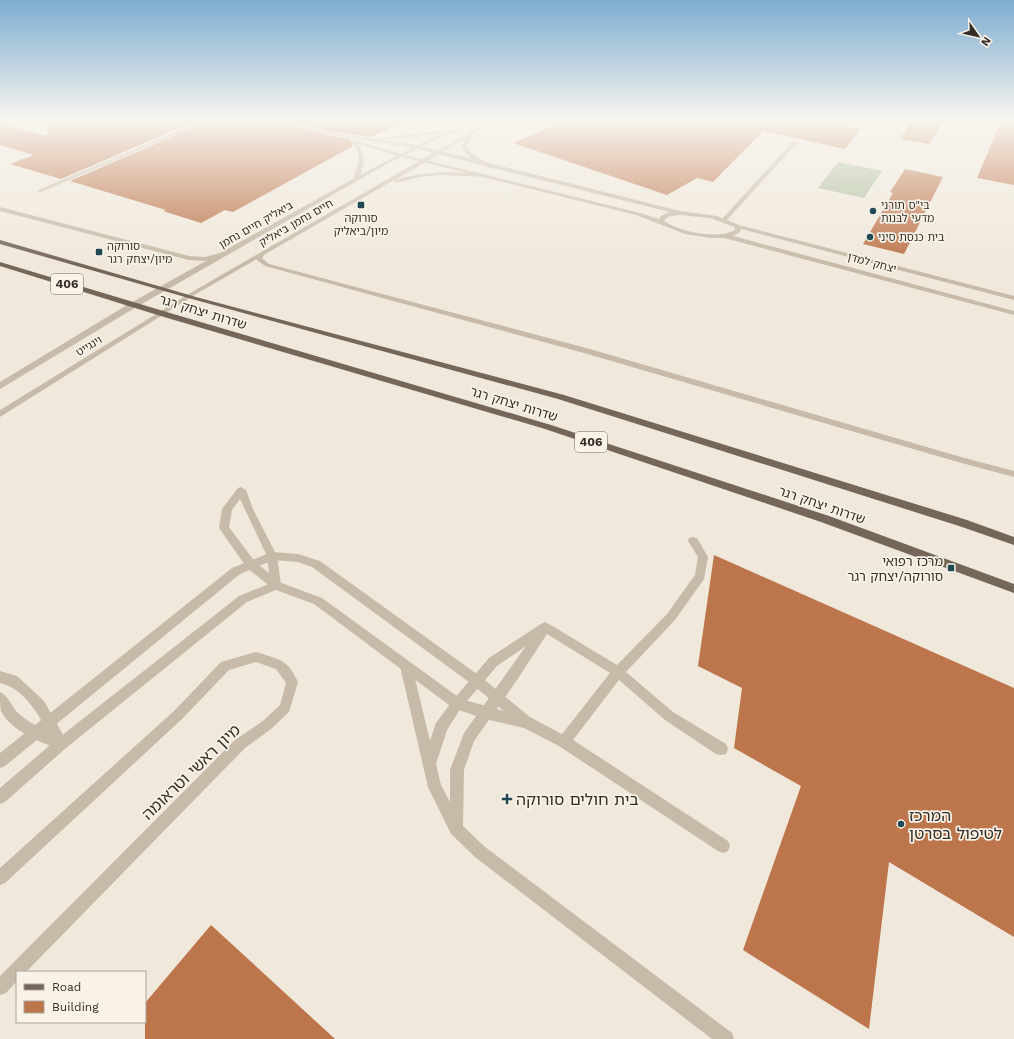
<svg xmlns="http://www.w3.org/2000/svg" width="1014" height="1039" viewBox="0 0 1014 1039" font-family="'Work Sans','Noto Sans Hebrew',sans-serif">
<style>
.green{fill:#aebe9c}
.building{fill:#bd754c}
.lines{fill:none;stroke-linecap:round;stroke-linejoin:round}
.service{fill:#c7baa8;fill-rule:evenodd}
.minor{fill:#c7baa8;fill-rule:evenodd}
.tertiary{fill:#c7baa8;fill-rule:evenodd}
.primary{fill:#75665a;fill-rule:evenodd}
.poi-dot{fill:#204953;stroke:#f8f2e7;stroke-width:1.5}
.labels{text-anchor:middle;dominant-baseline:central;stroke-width:3.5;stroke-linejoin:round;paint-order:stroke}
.far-poi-label{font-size:11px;fill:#342d28;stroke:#f8f2e7;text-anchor:start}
.far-street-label{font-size:11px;fill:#342d28;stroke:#f8f2e7}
.shield{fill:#f8f2e7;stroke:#6f6861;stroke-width:1}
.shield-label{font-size:12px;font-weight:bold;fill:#342d28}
.street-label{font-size:13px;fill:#342d28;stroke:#f8f2e7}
.poi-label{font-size:13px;fill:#342d28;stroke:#f8f2e7;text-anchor:end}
.near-street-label{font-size:16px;fill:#342d28;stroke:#f8f2e7}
.near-poi-label{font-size:16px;fill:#342d28;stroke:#f8f2e7;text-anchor:start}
</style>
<rect width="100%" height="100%" fill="#f0e8db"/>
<!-- green -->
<path class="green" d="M838 162 882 171 864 198 818 188Z"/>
<!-- building -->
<g class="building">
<path d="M49 119H200L61 179 10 164 34 155 0 145V124L47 136Z"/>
<path d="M213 119H267L333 136 350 139 353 146 233 212 225 210 201 223 163 211 166 210 70 181Z"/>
<path d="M286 119H411L371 137 333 132Z"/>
<path d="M569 119H850L844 126 861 129 845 149 763 131 713 182 697 178 667 195 513 143Z"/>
<path d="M913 119H945L929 144 900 139Z"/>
<path d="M1002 119H1014V185L977 178Z"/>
<path d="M905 169 943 177 904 254 863 244 893 193 890 192Z"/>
<path d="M714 555 1014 688V937L889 862 869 1029 743 950 801 786 734 748 742 688 698 666Z"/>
<path d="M211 925 335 1039H145V1003Z"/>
</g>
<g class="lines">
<!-- service -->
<g class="service">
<path d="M0 119H3L0 121Z"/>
<path d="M205 119H212L41 192 36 191Z"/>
<path d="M793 141 798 142 726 221H722V219Z"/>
<path d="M0 207 189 256 205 257 224 252 227 254 205 261 189 260 0 211Z"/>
<path d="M260 253H264L265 254 262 258 269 264 590 349 961 457 1014 471V477L958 462 584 353 265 266 257 260 255 256Z"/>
<path d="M241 487 246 490 253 509 277 556 281 585 280 588 276 589 272 588 247 568 219 528 222 509 238 488ZM240 499 267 556 269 573 255 562 229 527 232 510Z"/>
<path d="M693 537 697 538 708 557 704 579 675 620 626 672 673 712 726 744 728 749 726 754 721 755 716 754 665 720 619 680 573 740 728 841 730 846 728 851 723 853 718 851 559 746 558 742 559 738 610 673 547 634 517 680 474 741 464 770 463 826 485 847 732 1033 734 1039H712L475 857 451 834 428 787 400 666 402 662 406 661 410 662 412 666 430 741 436 723 453 700 489 658 541 624 545 622 549 624 617 665 667 614 695 575 698 557 688 541 689 538ZM526 646 464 733 450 770V802L441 785 436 764 447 730 461 708 497 666Z"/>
<path d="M256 652C278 659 288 659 298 682L289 712 271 729 245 748 26 972H17V981L6 993 0 995V976L235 740 263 721 280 705 286 683 276 669 256 662 229 670 182 719 5 883 0 885V868L174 711 221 662Z"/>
<path d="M0 671 17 676 44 701 66 740 67 744 66 748 61 750C41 742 12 732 1 711 0 706 0 698 0 692 8 695 11 705 16 711 25 720 36 726 48 732 37 712 23 688 0 683Z"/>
</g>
<!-- minor -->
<g class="minor">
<path d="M268 119H278L333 133 417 145 680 211 717 216 739 225 1014 296V300L741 229 740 232 733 236 1014 311V315L724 238H711L685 234 636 215 398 156 352 142 357 141 402 154 640 213 659 219 661 216 670 212 417 149 333 135ZM680 215 710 218 734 227 735 230C718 240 680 232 664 221L666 218 670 216Z"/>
<path d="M272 552 298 554 320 561 481 677 530 717 569 738 570 742 569 746 564 748 559 746 524 728 485 719 453 708 314 604 276 590 247 602 66 748 5 802 0 804V788L56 740 239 596 276 581 322 598 461 699 504 711 473 685 312 567 298 562 273 560 240 574 5 766 0 768V753L232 568Z"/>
</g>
<!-- tertiary -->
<g class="tertiary">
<path d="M480 119H487L433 141 385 165 133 309 0 389V382L127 305 353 179 359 159 357 151 351 140H355C364 152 366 160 360 175L429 139Z"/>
<path d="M492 119H498L473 134 467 146C473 159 488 163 501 167V169C486 170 467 159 461 146L467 138 395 180C425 171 454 171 485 174L488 176 487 177 440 175 419 177 396 183 394 180 196 294 0 417V410L192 292Z"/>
<path d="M440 131 442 133 416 137 372 140 370 139Z"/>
</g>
<!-- primary -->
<g class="primary">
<path d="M0 240 196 297 564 395 967 520 1014 537V545L959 526 558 399 192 299 0 244Z"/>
<path d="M0 262 170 313 551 425 829 516 1014 584V593L821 522 545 429 164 317 0 266Z"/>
</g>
</g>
<!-- sky -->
<linearGradient id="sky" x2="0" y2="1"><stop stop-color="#7dadd0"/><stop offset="0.45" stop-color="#f8f5ef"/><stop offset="1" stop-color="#f8f5ef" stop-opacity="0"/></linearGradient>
<rect width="1014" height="265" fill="url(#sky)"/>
<!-- markers -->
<g class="poi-dot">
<rect x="357" y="201" width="8" height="8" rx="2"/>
<circle cx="873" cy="211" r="4"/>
<circle cx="870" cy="237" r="4"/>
<rect x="95" y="248" width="8" height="8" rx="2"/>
<rect x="947" y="564" width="8" height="8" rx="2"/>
<path d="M505 793h4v4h4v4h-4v4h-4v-4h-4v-4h4z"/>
<circle cx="901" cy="824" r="4"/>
</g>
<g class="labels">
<!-- far-poi labels -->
<g class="far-poi-label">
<text x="881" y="205">בי"ס תורני<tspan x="881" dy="13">מדעי לבנות</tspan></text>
<text x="361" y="218" text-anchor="middle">סורוקה<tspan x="361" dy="13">מיון/ביאליק</tspan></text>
<text x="878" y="237">בית כנסת סיני</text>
<text x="107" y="246">סורוקה<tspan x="107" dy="13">מיון/יצחק רגר</tspan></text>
</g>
<!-- far-street labels -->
<g class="far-street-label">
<text transform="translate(296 223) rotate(-30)">חיים נחמן ביאליק</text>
<text transform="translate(256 225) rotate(-30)">ביאליק חיים נחמן</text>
<text transform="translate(872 263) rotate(15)">יצחק למדן</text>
<text transform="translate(89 346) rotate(-31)">וינגייט</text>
</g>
<!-- shield labels -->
<g class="shield">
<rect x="51" y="274" width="32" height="20" rx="3"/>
<rect x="575" y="432" width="32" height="20" rx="3"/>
</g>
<g class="shield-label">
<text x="67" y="284">406</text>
<text x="591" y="442">406</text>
</g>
<!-- street labels -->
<g class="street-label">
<text transform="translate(203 312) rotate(17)">שדרות יצחק רגר</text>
<text transform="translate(514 404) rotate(17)">שדרות יצחק רגר</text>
<text transform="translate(822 505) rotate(19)">שדרות יצחק רגר</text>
</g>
<!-- poi labels -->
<g class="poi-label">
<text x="943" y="561">מרכז רפואי<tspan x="943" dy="15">סורוקה/יצחק רגר</tspan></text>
</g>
<!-- near-street labels -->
<g class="near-street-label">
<text transform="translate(191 772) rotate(-44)">מיון ראשי וטראומה</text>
</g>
<!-- near-poi labels -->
<g class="near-poi-label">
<text x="516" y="799">בית חולים סורוקה</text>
<text x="909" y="815">המרכז<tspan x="909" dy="18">לטיפול בסרטן</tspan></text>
</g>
</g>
<!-- legend -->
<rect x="16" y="971" width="130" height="52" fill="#f8f2e7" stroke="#aaa39b"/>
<rect x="24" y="984" width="20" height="6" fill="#75665a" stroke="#aaa39b"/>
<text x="52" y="991" font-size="12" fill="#342d28">Road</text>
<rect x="24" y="1001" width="20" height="12" fill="#bd754c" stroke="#aaa39b"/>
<text x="52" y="1011" font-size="12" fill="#342d28">Building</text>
<!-- north arrow -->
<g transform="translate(978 36) rotate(124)" stroke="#f8f2e7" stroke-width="3" paint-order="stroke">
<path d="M0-3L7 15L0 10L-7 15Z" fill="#342d28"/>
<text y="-6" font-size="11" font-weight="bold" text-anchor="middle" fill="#342d28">N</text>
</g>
</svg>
